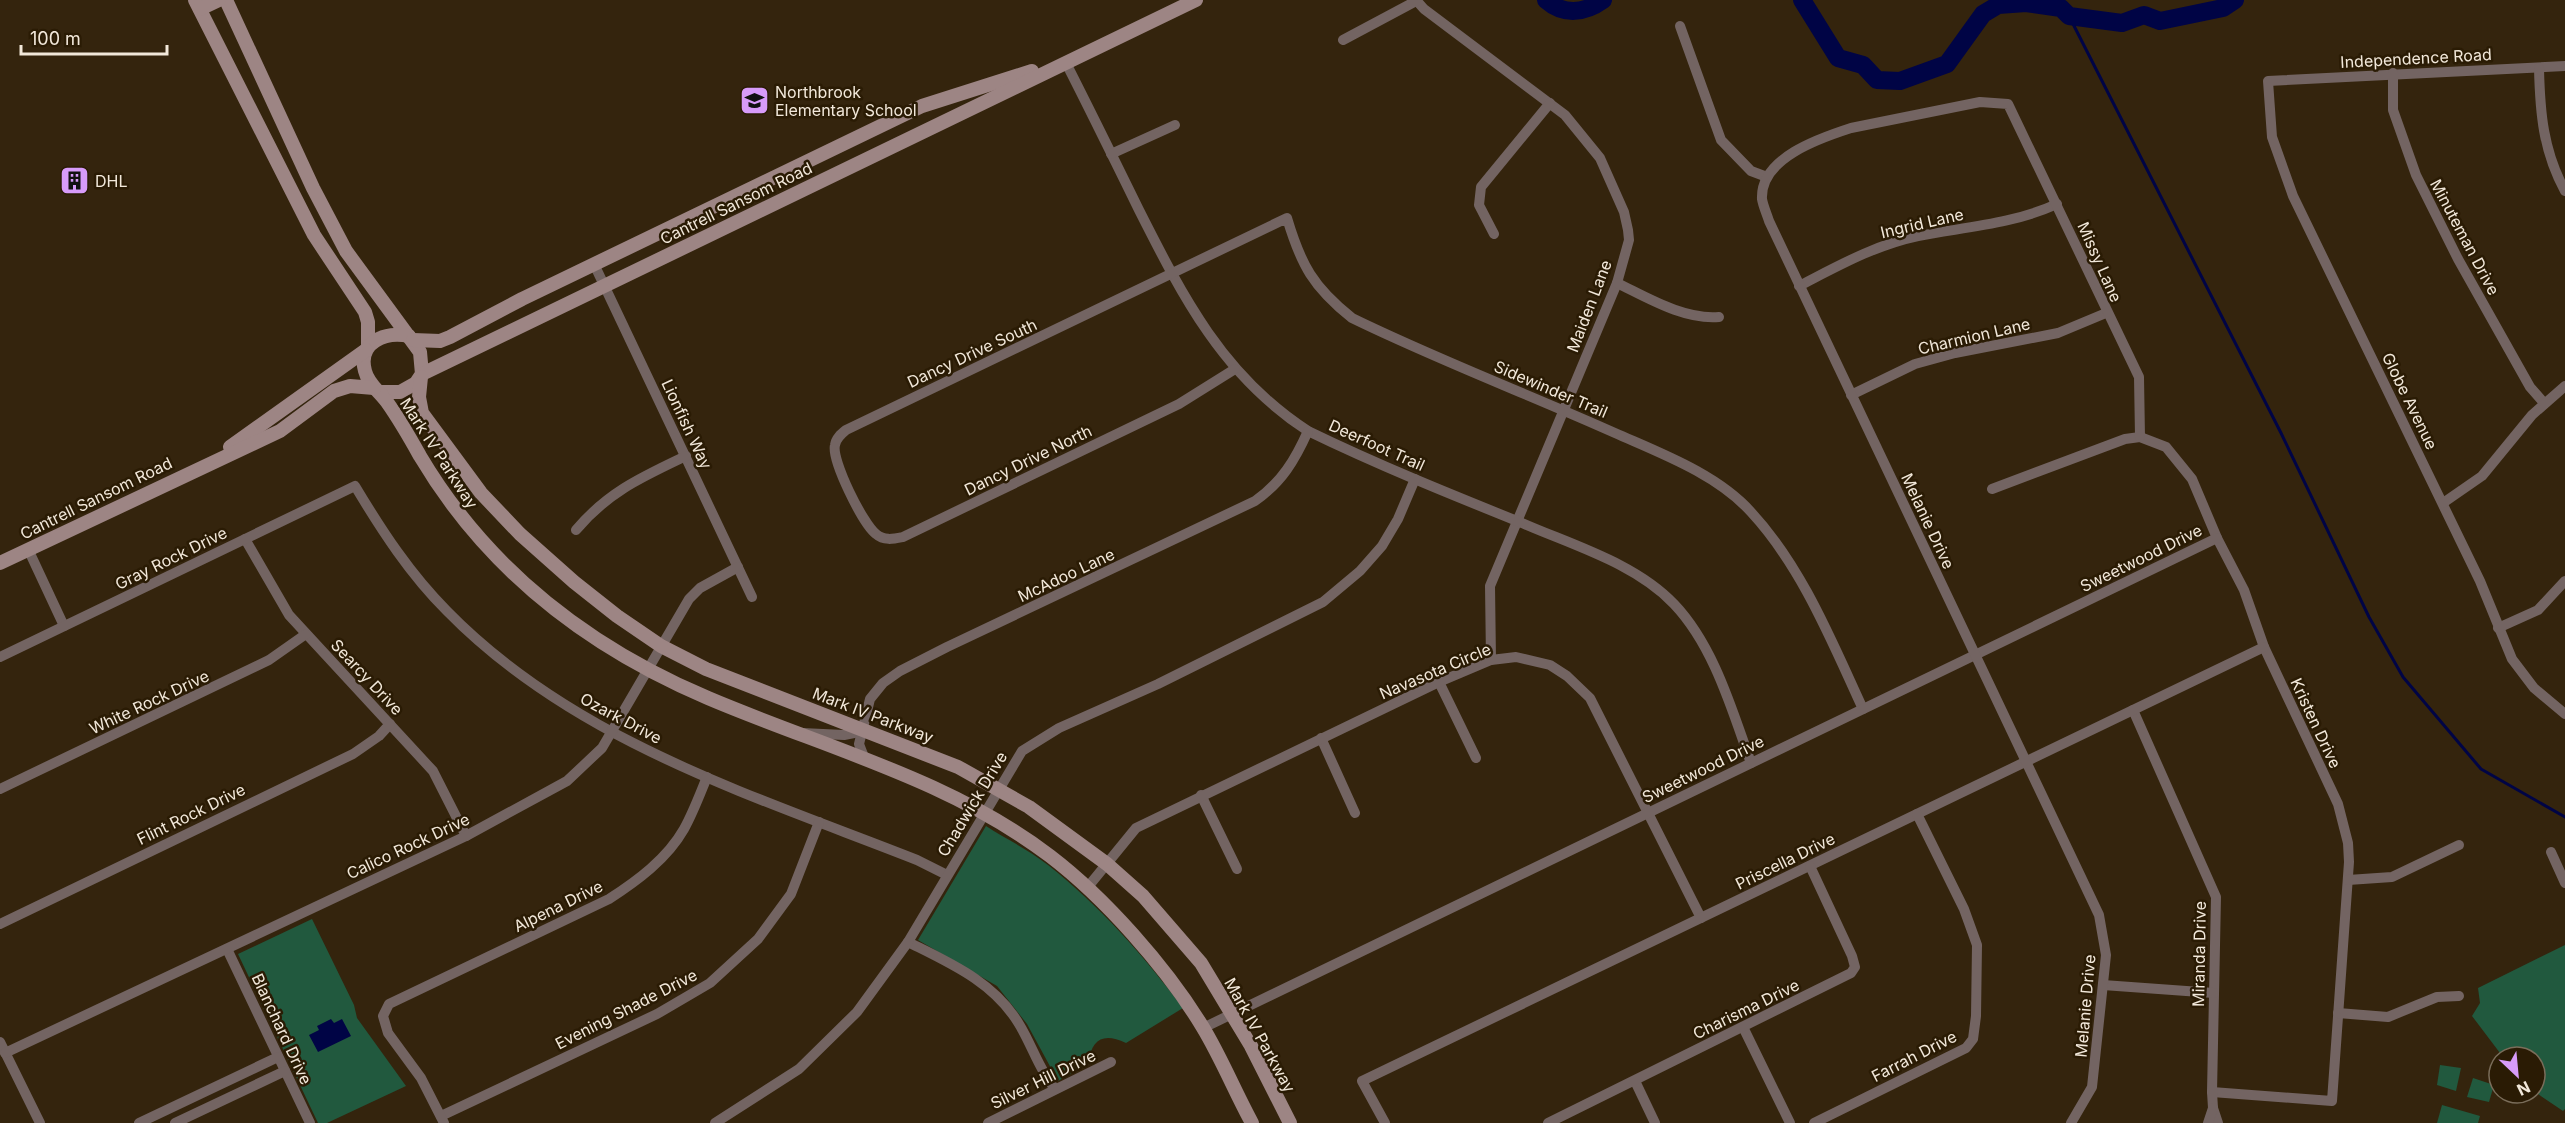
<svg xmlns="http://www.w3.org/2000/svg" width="2565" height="1123" viewBox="0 0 2565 1123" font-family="Inter,sans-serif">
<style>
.green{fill:#21593e}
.water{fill:#000445}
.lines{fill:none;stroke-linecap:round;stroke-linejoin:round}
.stream{stroke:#000445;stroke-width:3}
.river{stroke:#000445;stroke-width:18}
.street{stroke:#736462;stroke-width:10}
.secondary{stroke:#9d8584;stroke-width:14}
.labels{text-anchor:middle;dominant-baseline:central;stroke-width:5;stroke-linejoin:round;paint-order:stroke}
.street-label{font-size:16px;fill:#f2e8da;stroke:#2a1b04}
.poi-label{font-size:16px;fill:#f2e8da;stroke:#2a1b04;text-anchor:start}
</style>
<rect width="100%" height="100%" fill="#34240d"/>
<!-- green -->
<g class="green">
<path d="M986 826C1006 839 1029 850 1048 865 1100 906 1143 955 1183 1008L1126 1043C1103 1032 1092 1039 1088 1063L1058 1081 1027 1024 997 986 918 940Z"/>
<path d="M312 919 354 1005 357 1018 406 1086 327 1123H318L238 954Z"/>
<path d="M2565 945V1109L2563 1111 2535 1092V1057H2503L2472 1016 2480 1003 2478 988Z"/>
<path d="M2440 1065 2461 1068 2456 1091 2437 1085Z"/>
<path d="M2473 1078 2494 1085 2489 1102 2467 1097Z"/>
<path d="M2442 1105 2480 1116 2478 1123H2437Z"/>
</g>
<!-- water -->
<path class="water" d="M331 1019 334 1023 342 1019 351 1036 318 1052 309 1035 319 1030 317 1026Z"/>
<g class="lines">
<!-- stream -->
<path class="stream" d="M2069 16 2281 433 2369 617 2403 677 2481 769 2565 817"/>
<!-- river -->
<g class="river">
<path d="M1546 0C1564 16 1585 13 1603 0"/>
<path d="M1802 0 1838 58 1863 65 1877 80 1900 81 1947 64 1983 14 1998 5 2026 3 2061 8 2069 16 2122 23 2144 15 2160 21 2223 8 2235 0"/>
</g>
<!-- street -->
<g class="street">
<path d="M1416 0 1424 9 1565 115 1600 158 1624 212 1628 230 1629 240 1617 283 1490 586 1491 660"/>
<path d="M1680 26 1721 140 1751 171 1767 177"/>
<path d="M1343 40 1416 1"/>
<path d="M1066 63C1091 112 1115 161 1139 210 1183 297 1223 376 1308 431 1378 465 1450 494 1522 523 1572 545 1635 563 1674 604 1714 646 1732 710 1751 763"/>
<path d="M2565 66 2268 81 2272 137 2293 196 2480 581 2512 659 2534 688 2565 714"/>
<path d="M2539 68C2540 112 2543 151 2565 191"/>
<path d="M2393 73V110L2416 175 2458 259 2530 387 2544 403"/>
<path d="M1111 154 1175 125"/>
<path d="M1494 234 1479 205 1481 187 1550 103"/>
<path d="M594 264 752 597"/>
<path d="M1617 283C1648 298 1684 320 1719 317"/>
<path d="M1799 286C1838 266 1875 245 1918 236 1965 227 2013 224 2057 204"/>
<path d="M1235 369 1179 404 903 537C893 539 884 541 876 534 863 524 831 460 835 445 836 438 841 434 846 430L1287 218C1301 265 1313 287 1352 318 1438 360 1528 394 1615 433 1660 453 1717 474 1751 512 1802 567 1832 642 1863 709"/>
<path d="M1851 395 1915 364 1955 353 2058 333 2106 313"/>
<path d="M1992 489 2125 439 2140 437 2166 447 2192 479 2217 538 2244 590 2264 647 2338 804 2348 843 2349 862 2332 1101 2212 1092"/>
<path d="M2443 503 2482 476 2532 415 2565 386"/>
<path d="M576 530C608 492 642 477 686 456"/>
<path d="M245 539 289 615 433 771 466 836"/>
<path d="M28 549 64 626"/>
<path d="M2498 628 2538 610 2565 581"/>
<path d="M0 657 355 486C382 531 410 574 447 611 574 741 752 795 917 860L947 875"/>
<path d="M1439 682 1476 758"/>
<path d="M2133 710 2216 897 2212 1092 2213 1108 2218 1123"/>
<path d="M802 733 844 735 864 731"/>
<path d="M1321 738 1355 813"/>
<path d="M864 757 859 744 870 699 883 683 900 671 947 647 1255 501C1282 482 1295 460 1308 431"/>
<path d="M0 789 269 660 306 634"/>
<path d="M1201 795 1237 869"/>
<path d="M2551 852 2565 883"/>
<path d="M2348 880 2392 877 2459 845"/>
<path d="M1087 888 1136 828 1439 682 1491 660 1516 657 1550 665 1567 676 1590 698 1701 918"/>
<path d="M0 924 353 754 379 736 390 724"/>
<path d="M908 942C950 963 994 982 1019 1024 1032 1045 1039 1070 1055 1089"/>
<path d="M227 949 310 1123"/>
<path d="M2103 985 2214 993"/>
<path d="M2338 1013 2388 1017 2437 997 2459 996"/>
<path d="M1743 1027 1790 1123"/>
<path d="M1203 1028 2217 538"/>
<path d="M0 1042 40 1123"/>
<path d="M5 1053 466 836 567 781 602 748 689 599 700 588 738 567"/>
<path d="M1635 1081 1655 1123"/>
<path d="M441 1116 657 1014 710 983 758 939 791 894 819 822"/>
<path d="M139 1123 278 1057"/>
<path d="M175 1123 285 1071"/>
<path d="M444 1123 421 1078 388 1033 383 1016 389 1004 609 899C637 881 667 859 684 829 693 813 700 794 707 777"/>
<path d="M715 1123 799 1069 857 1012 908 942 1022 751 1059 728 1158 684 1323 602 1360 571 1382 546 1398 519 1415 479"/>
<path d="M988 1123 1111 1062"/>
<path d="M1385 1123 1362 1081 2264 647"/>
<path d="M1548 1123 1851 973 1855 967 1852 956 1810 866"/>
<path d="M1814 1123 1966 1048 1973 1039 1976 1016 1977 945 1964 909 1917 814"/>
<path d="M2071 1123 2092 1087 2106 955 2099 915 1769 221C1767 214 1763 206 1762 199 1760 158 1820 138 1851 128L1980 102 2008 104 2139 377 2140 437"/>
<path d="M2208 1123 2213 1108"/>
</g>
<!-- secondary -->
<g class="secondary">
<path d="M195 0 314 235 365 312 368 322V345"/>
<path d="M226 0 313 188 346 251 420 352 422 374 416 383 400 392H380"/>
<path d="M200 9 219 0"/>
<path d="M409 336C386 331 357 342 365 371 368 384 380 392 387 402 399 419 410 438 420 456 487 569 588 647 708 698 823 747 949 779 1050 856 1105 898 1166 967 1202 1026 1221 1057 1235 1092 1252 1123"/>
<path d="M413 340 440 341 450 337 522 299 922 106 1032 71"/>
<path d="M422 374 1196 0"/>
<path d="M421 377 419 397 422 413 481 493 520 534 574 582 617 616 661 646 706 669 958 767 1029 807 1107 864 1143 896 1201 963 1251 1046 1290 1123"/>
<path d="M230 447 366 350"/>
<path d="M0 563 280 431 334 391 350 386 374 388"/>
</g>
</g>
<!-- icons -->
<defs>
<symbol id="school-square" viewBox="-11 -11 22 22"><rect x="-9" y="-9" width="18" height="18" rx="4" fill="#d79bf9" stroke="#2a1b04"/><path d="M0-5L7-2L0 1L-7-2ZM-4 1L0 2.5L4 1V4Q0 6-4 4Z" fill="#111"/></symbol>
<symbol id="building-square" viewBox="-11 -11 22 22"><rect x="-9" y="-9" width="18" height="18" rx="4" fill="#d79bf9" stroke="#2a1b04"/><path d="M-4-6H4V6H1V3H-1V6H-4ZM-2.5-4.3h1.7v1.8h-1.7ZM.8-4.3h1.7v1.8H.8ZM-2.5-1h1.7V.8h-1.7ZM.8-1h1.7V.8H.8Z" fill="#111"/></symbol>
</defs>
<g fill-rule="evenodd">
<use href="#school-square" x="738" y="84" width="33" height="33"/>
<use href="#building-square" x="58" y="164" width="33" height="33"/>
</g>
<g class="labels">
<!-- street labels -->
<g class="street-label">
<text transform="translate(2416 58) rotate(-3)">Independence Road</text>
<text transform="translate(736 203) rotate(-26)">Cantrell Sansom Road</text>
<text transform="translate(1922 223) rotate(-13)">Ingrid Lane</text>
<text transform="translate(2465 237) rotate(62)">Minuteman Drive</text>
<text transform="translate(2100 262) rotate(66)">Missy Lane</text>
<text transform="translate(1589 306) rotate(-69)">Maiden Lane</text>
<text transform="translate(1974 336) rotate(-13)">Charmion Lane</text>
<text transform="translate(972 353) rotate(-25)">Dancy Drive South</text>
<text transform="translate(1551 389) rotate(23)">Sidewinder Trail</text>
<text transform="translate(2410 401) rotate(64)">Globe Avenue</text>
<text transform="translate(687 424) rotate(65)">Lionfish Way</text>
<text transform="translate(1377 445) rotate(24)">Deerfoot Trail</text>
<text transform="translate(439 453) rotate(57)">Mark IV Parkway</text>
<text transform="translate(1028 460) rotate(-26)">Dancy Drive North</text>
<text transform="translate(96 498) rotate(-26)">Cantrell Sansom Road</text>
<text transform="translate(1928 521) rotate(65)">Melanie Drive</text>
<text transform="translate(171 558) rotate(-26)">Gray Rock Drive</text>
<text transform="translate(2141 558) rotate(-26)">Sweetwood Drive</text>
<text transform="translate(1066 575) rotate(-25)">McAdoo Lane</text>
<text transform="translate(1435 671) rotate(-23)">Navasota Circle</text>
<text transform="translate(367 677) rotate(47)">Searcy Drive</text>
<text transform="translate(149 702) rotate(-25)">White Rock Drive</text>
<text transform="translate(873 715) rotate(21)">Mark IV Parkway</text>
<text transform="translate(621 718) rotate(28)">Ozark Drive</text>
<text transform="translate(2316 723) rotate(65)">Kristen Drive</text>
<text transform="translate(1703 769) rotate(-26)">Sweetwood Drive</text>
<text transform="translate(972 804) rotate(-59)">Chadwick Drive</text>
<text transform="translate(191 814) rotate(-26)">Flint Rock Drive</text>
<text transform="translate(408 846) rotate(-25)">Calico Rock Drive</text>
<text transform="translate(1785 861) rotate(-26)">Priscella Drive</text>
<text transform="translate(558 906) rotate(-26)">Alpena Drive</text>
<text transform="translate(2199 954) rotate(-89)">Miranda Drive</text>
<text transform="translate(2085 1006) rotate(-85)">Melanie Drive</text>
<text transform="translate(626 1009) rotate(-27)">Evening Shade Drive</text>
<text transform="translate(1746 1009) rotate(-26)">Charisma Drive</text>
<text transform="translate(282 1029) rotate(65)">Blanchard Drive</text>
<text transform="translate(1260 1035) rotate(61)">Mark IV Parkway</text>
<text transform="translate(1914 1056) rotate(-27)">Farrah Drive</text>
<text transform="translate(1043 1079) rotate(-26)">Silver Hill Drive</text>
</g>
<!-- poi labels -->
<g class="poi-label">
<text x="775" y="92">Northbrook<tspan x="775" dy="18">Elementary School</tspan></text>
<text x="95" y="181">DHL</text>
</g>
</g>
<!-- north arrow -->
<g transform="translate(2517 1075) rotate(154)"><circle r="28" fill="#2a1b04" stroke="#7a6d5a" stroke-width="1.5"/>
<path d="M0-4.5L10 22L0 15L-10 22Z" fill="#d79bf9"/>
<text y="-9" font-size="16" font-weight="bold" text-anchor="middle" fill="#f2e8da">N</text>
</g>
<!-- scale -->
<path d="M21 45v9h146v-9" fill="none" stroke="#f2e8da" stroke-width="3"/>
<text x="30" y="45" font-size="18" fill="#f2e8da" stroke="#2a1b04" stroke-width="4.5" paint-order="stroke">100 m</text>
</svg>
